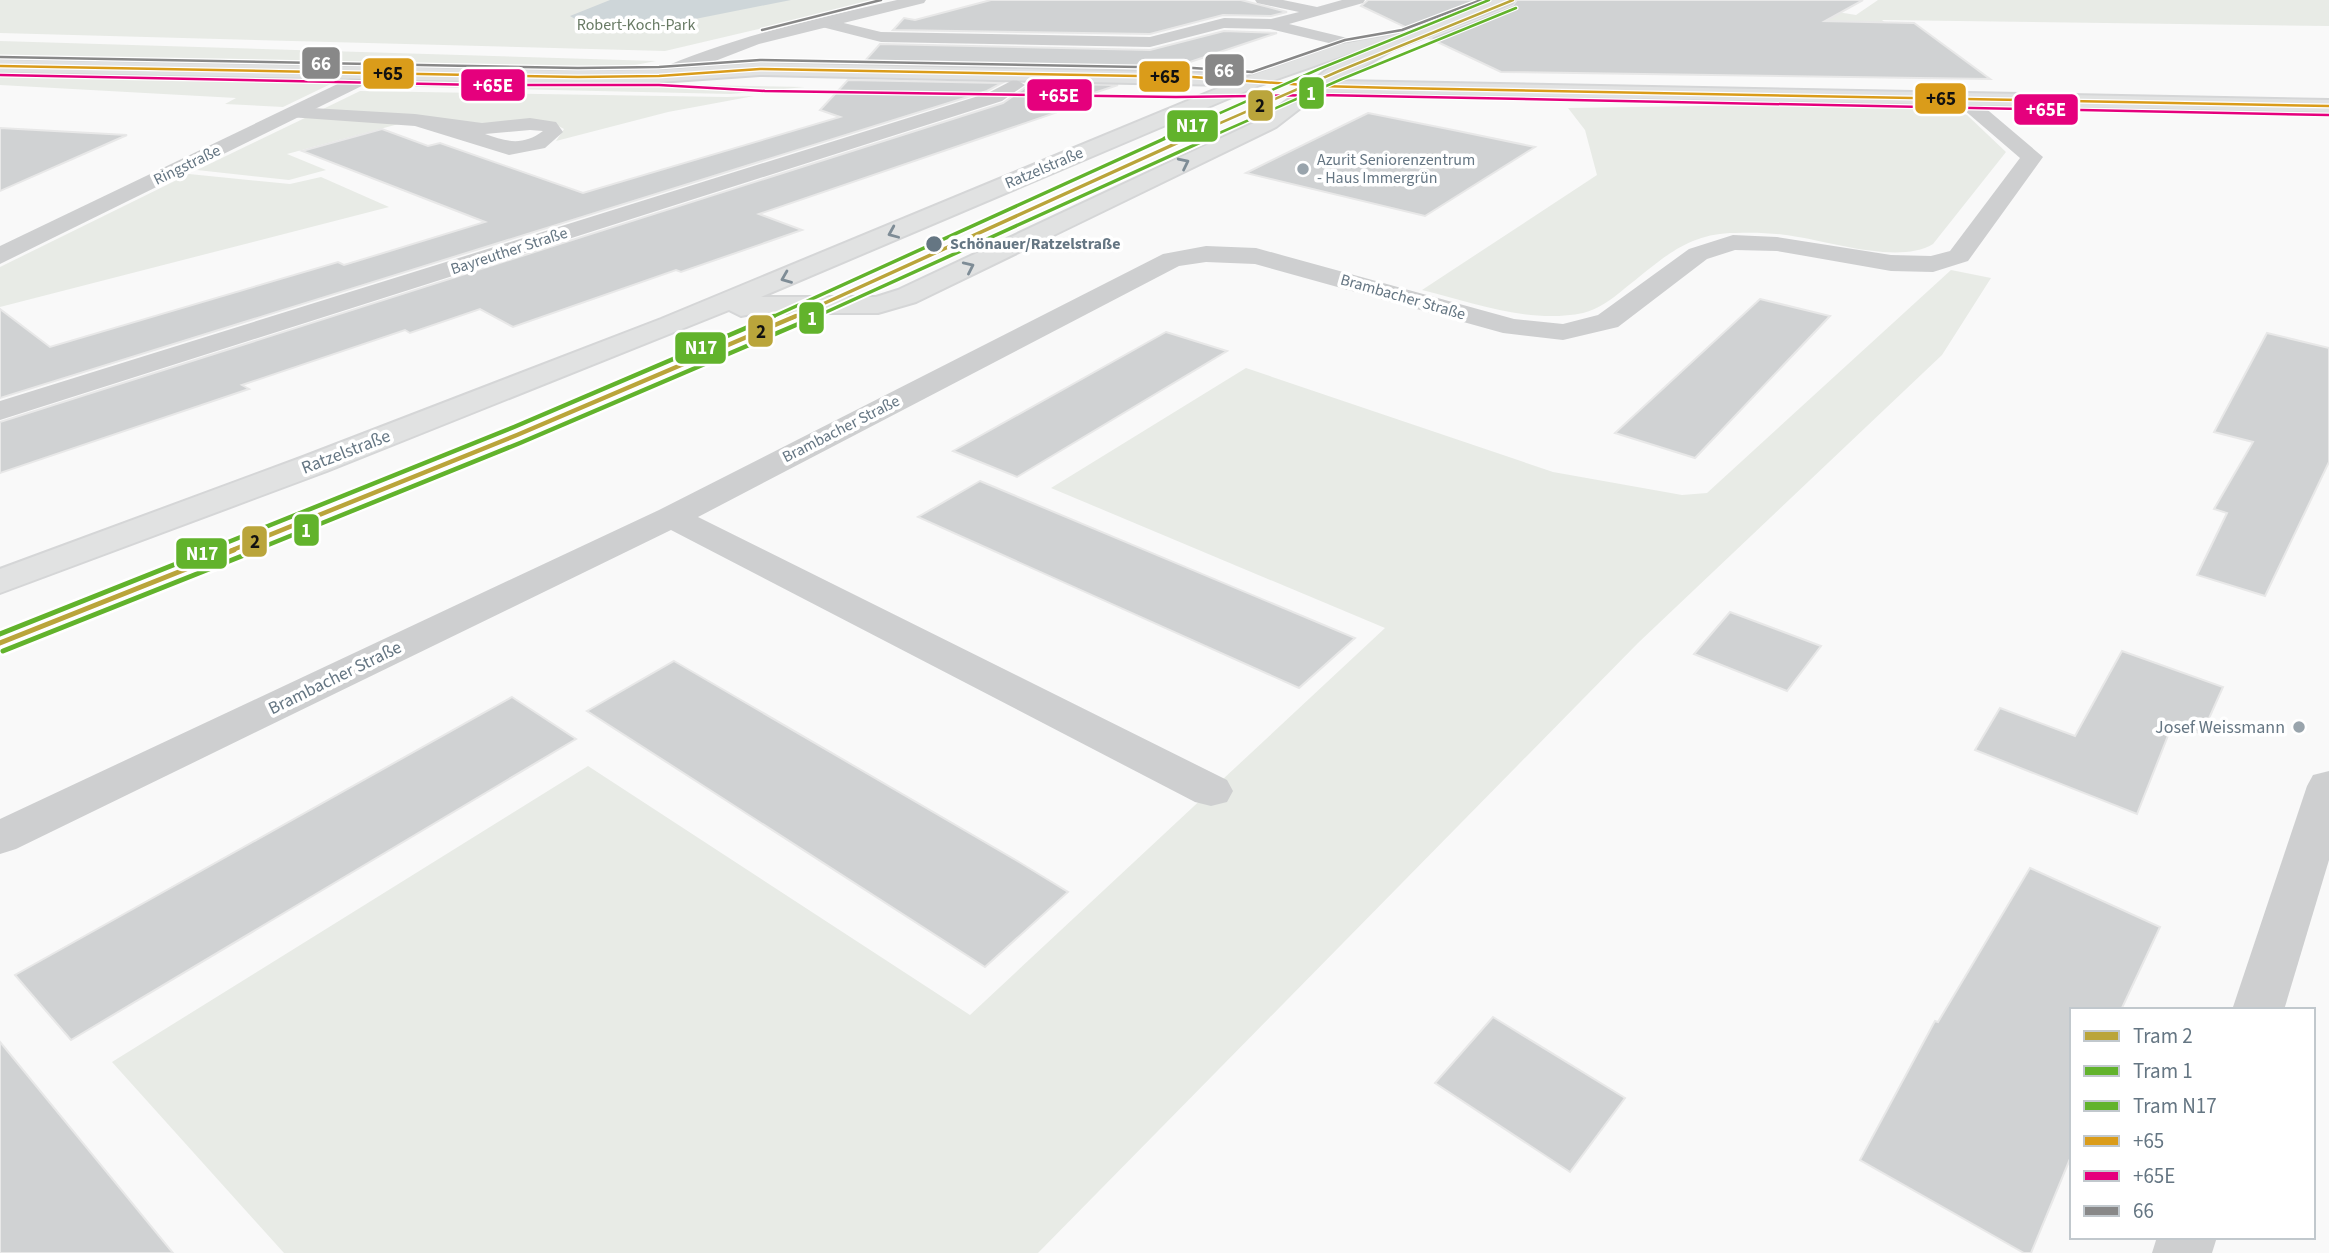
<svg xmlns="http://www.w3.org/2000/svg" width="2329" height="1253" viewBox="0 0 2329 1253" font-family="'Source Sans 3',sans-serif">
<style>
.green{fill:#e8ebe6}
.water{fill:#ced6d9}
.building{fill:#d0d2d3;stroke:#e8e8e8;stroke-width:2}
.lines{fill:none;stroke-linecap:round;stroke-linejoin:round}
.secondary-casing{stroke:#d5d6d7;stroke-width:4}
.primary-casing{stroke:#d5d6d7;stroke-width:4}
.lane{fill:#cecfd0;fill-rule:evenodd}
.street{fill:#cecfd0;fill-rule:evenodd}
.secondary{fill:#e1e2e2;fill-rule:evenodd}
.primary{fill:#e1e2e2;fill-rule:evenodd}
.bus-1-casing{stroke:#fff;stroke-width:5}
.bus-2-casing{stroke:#fff;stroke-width:5}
.bus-3-casing{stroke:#fff;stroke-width:5}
.bus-1{stroke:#da9c1a;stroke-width:2.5}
.bus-2{stroke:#e5007d;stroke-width:2.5}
.bus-3{stroke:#888;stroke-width:2.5}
.tram-1-far3-casing{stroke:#fff;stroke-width:5}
.tram-1-far2-casing{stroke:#fff;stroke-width:7}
.tram-1-far1-casing{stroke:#fff;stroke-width:9}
.tram-1-casing{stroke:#fff;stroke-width:10}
.tram-2-far3-casing{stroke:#fff;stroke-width:5}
.tram-2-far2-casing{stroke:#fff;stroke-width:7}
.tram-2-far1-casing{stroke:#fff;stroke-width:9}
.tram-2-casing{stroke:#fff;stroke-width:10}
.tram-3-far3-casing{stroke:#fff;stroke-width:5}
.tram-3-far2-casing{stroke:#fff;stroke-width:7}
.tram-3-far1-casing{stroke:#fff;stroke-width:9}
.tram-3-casing{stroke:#fff;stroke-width:10}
.tram-1-far3{stroke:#baa53b;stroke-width:2.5}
.tram-1-far2{stroke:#baa53b;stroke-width:3.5}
.tram-1-far1{stroke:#baa53b;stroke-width:4.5}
.tram-1{stroke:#baa53b;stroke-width:5}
.tram-2-far3{stroke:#62b32c;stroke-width:2.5}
.tram-2-far2{stroke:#62b32c;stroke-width:3.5}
.tram-2-far1{stroke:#62b32c;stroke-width:4.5}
.tram-2{stroke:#62b32c;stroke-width:5}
.tram-3-far3{stroke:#62b32c;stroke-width:2.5}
.tram-3-far2{stroke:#62b32c;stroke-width:3.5}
.tram-3-far1{stroke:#62b32c;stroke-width:4.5}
.tram-3{stroke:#62b32c;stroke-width:5}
.oneway{stroke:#7e8c96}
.poi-dot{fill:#99a4ac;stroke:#fff;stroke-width:2.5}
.stop-dot{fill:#657683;stroke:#fff;stroke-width:2.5}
.labels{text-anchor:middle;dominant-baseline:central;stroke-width:7;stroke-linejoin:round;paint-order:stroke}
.far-park-label{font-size:16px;fill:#687a64;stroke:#fff}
.far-poi-label{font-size:16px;fill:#657683;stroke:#fff;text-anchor:start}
.far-street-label{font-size:16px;fill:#657683;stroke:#fff}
.far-stop-label{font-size:16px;font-weight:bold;fill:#657683;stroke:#fff;text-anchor:start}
.street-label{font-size:18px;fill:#657683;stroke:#fff}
.poi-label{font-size:18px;fill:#657683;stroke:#fff;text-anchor:end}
.line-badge{stroke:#fff;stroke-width:2.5}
.badge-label{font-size:19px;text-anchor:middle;font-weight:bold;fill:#fff}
.pale-badge-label{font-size:19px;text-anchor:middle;font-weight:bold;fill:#111}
</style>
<rect width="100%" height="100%" fill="#f9f9f9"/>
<!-- green -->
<g class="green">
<path d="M0 0H881L665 51 0 33Z"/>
<path d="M1765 0 1856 15 1878 0H2329V26L1882 20 1931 61Z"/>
<path d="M0 41 656 61 604 71 0 61Z"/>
<path d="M0 71 339 80 283 107 225 104 236 98 0 85Z"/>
<path d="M403 80 805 87 731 94 371 86Z"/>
<path d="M360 91 727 97 754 96 668 112 556 141 564 129 553 123 502 125 321 110Z"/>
<path d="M1765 105 1949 109 1967 115 2006 152 1933 244C1900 264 1836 243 1798 237 1777 233 1756 232 1735 233 1686 233 1660 261 1624 289 1612 299 1599 309 1583 313 1529 324 1474 303 1422 290L1597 175 1585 130 1568 108Z"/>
<path d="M309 116 406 122 287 154 326 170 289 180 197 170Z"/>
<path d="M189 174 290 184 321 177 389 207 0 307V267Z"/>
<path d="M1951 270 1991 278 1942 355 1638 643 1038 1253H284L112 1062 588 766 970 1015 1385 628 1051 488 1246 368 1553 472 1682 495 1707 493Z"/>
</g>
<!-- water -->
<path class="water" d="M610 0H791L680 22 627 24V20C609 14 587 28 570 16Z"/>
<!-- building -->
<g class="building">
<path d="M991 0H1241L1287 12 1271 16 1223 15 1150 34 893 30 904 18 915 20Z"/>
<path d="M1368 0H1483L1407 28 1361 6Z"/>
<path d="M1517 0H1863L1825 21 1914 23 1990 79 1501 72 1429 38 1513 5Z"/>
<path d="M1224 31 1277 33 1166 70 863 63 880 44 1150 50Z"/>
<path d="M848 80 1002 83 987 91 0 398V309L50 347 338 262 344 265 485 222 302 151 382 129 428 146 440 143 583 193 840 117 820 110Z"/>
<path d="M1027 83 1118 85 1046 109 1055 113 759 214 802 230 681 272 676 270 513 327 480 309 410 333 405 330 242 385 249 389 0 473V422L1003 103 1026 87Z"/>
<path d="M1368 113 1458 131 1535 147 1425 216 1246 173Z"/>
<path d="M0 128 127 135 0 191Z"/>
<path d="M1760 299 1830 316 1695 458 1615 433Z"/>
<path d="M1166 332 1227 351 1017 477 953 451Z"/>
<path d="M2267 333 2329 348V462L2265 596 2197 575 2227 513 2214 509 2253 442 2214 432Z"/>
<path d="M980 481 1355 638 1299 688 918 517Z"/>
<path d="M1730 612 1821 646 1787 691 1694 654Z"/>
<path d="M2122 651 2223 687 2202 734 2173 723 2137 814 1975 750 2000 708 2075 736Z"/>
<path d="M674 661 1019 862 1068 892 985 967 587 711Z"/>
<path d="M512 697 576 739 71 1040 15 975Z"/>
<path d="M2030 868 2160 927 2121 1010H2072V1154L2031 1253H2024L1860 1160 1935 1021 1938 1022Z"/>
<path d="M1493 1017 1625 1098 1570 1172 1435 1083Z"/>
<path d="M0 1042 173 1253H0Z"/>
</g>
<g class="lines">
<defs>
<path id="secondary" d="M1404 33 1410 34 1413 38 1410 42 1351 53 1260 85 761 297H876L898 290 1262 119 1312 82H1326L1329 86 1276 127 916 302 878 313H756L741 316 729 310 327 471 0 593V569L303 457 661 319 1226 85 760 75 659 82 578 83 0 72V60L578 71 659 70 760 63 1240 74 1247 77 1341 44Z"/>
<path id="primary" d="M1491 0H1514L1512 3 1392 50 1339 81 2329 100V112L1319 92 1309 86C1335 52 1449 15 1491 0Z"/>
</defs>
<!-- secondary casing -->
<use href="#secondary" class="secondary-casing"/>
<!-- primary casing -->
<use href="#primary" class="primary-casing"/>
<!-- lane -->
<g class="lane">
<path d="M1255 0H1283L1317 7 1342 0H1365L1363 3 1289 24 1364 42 1366 45 1358 50 1270 29 1224 28 1150 47 881 42 818 26 815 23 823 18 881 32 1150 37 1224 18 1271 19 1299 12 1257 3Z"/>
<path d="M295 107 415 114 482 123 530 118 556 122 563 132 545 148 509 155 415 126 289 117 286 113ZM530 130 543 131C523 146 507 142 485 134Z"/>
</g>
<!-- street -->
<g class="street">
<path d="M897 0H926L924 3 759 44 666 80H652L650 76 652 72C731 37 813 19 897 0Z"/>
<path d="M373 67 380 69 382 73 380 77 0 264V246Z"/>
<path d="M1015 79 1025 85 1002 101 0 420V401L988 93Z"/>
<path d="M1963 93 1970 95 2043 157 1968 261 1933 272 1891 271 1777 251 1735 250 1707 259 1618 327 1563 340 1503 333 1255 264 1206 262 1179 266 698 517 1227 780 1233 791 1227 802 1211 806 1195 802 671 530 16 849 0 854V819L659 510 1163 254 1206 246 1256 248 1514 319 1563 324 1598 315 1689 249 1733 235 1777 237 1891 255 1931 256 1950 251 2020 158 1956 103 1953 99Z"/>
<path d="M2329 771V860L2284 1010H2232L2307 786 2313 775Z"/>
<path d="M2157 1237H2217L2212 1253H2152Z"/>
</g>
<!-- secondary -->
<use href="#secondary" class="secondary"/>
<!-- primary -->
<use href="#primary" class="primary"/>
<defs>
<path id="bus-1" d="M0 66 578 77 659 76 760 69 1193 77 1319 86 1395 88 2329 106"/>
<path id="bus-2" d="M0 75 480 85H659L765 91 1176 97 1319 95 2329 115"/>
<g id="bus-3">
<path d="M762 30 881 0"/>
<path d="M0 57 578 68 659 67 760 60 1193 68 1252 72 1345 40 1402 30 1481 0"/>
</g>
</defs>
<!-- bus-1 casing -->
<use href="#bus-1" class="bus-1-casing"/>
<!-- bus-2 casing -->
<use href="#bus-2" class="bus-2-casing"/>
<!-- bus-3 casing -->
<use href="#bus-3" class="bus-3-casing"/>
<!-- bus-1 -->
<use href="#bus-1" class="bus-1"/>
<!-- bus-2 -->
<use href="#bus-2" class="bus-2"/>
<!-- bus-3 -->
<use href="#bus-3" class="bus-3"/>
<defs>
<path id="tram-1-far3" d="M1186 138 1339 71 1513 0"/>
<path id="tram-1-far2" d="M792 318 1190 137"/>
<path id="tram-1-far1" d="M230 551 517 435 796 316"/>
<path id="tram-1" d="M0 643 234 550"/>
<path id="tram-2-far3" d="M1208 138 1342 79 1516 8"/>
<path id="tram-2-far2" d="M813 318 1212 137"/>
<path id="tram-2-far1" d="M253 551 520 443 817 316"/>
<path id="tram-2" d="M3 651 257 550"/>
<path id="tram-3-far3" d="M1164 138 1319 69 1489 0"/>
<path id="tram-3-far2" d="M770 318 1168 137"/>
<path id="tram-3-far1" d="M206 551 514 427 774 316"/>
<path id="tram-3" d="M0 634 211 550"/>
</defs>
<!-- tram-1-far3 casing -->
<use href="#tram-1-far3" class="tram-1-far3-casing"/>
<!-- tram-1-far2 casing -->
<use href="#tram-1-far2" class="tram-1-far2-casing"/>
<!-- tram-1-far1 casing -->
<use href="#tram-1-far1" class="tram-1-far1-casing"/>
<!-- tram-1 casing -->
<use href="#tram-1" class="tram-1-casing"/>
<!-- tram-2-far3 casing -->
<use href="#tram-2-far3" class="tram-2-far3-casing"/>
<!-- tram-2-far2 casing -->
<use href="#tram-2-far2" class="tram-2-far2-casing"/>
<!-- tram-2-far1 casing -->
<use href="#tram-2-far1" class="tram-2-far1-casing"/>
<!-- tram-2 casing -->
<use href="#tram-2" class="tram-2-casing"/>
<!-- tram-3-far3 casing -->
<use href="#tram-3-far3" class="tram-3-far3-casing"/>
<!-- tram-3-far2 casing -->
<use href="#tram-3-far2" class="tram-3-far2-casing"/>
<!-- tram-3-far1 casing -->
<use href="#tram-3-far1" class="tram-3-far1-casing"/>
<!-- tram-3 casing -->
<use href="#tram-3" class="tram-3-casing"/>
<!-- tram-1-far3 -->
<use href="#tram-1-far3" class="tram-1-far3"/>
<!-- tram-1-far2 -->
<use href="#tram-1-far2" class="tram-1-far2"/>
<!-- tram-1-far1 -->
<use href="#tram-1-far1" class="tram-1-far1"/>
<!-- tram-1 -->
<use href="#tram-1" class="tram-1"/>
<!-- tram-2-far3 -->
<use href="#tram-2-far3" class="tram-2-far3"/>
<!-- tram-2-far2 -->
<use href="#tram-2-far2" class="tram-2-far2"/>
<!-- tram-2-far1 -->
<use href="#tram-2-far1" class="tram-2-far1"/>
<!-- tram-2 -->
<use href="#tram-2" class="tram-2"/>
<!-- tram-3-far3 -->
<use href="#tram-3-far3" class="tram-3-far3"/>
<!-- tram-3-far2 -->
<use href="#tram-3-far2" class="tram-3-far2"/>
<!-- tram-3-far1 -->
<use href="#tram-3-far1" class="tram-3-far1"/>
<!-- tram-3 -->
<use href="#tram-3" class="tram-3"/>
</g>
<!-- one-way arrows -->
<defs><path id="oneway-chevron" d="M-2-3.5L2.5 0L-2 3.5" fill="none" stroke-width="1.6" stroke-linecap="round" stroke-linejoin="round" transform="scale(1.75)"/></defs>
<g class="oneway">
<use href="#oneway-chevron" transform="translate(1184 163) rotate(-26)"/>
<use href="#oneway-chevron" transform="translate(893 233) rotate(157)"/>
<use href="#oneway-chevron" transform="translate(969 267) rotate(-25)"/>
<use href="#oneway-chevron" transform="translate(786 278) rotate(158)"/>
</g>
<!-- markers -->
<g class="poi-dot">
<circle cx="1303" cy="169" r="7"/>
<circle cx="2299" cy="727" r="7"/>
</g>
<circle class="stop-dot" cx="934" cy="244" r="9"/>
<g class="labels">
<!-- far-park labels -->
<g class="far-park-label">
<text x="636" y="25">Robert-Koch-Park</text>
</g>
<!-- far-poi labels -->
<g class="far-poi-label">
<text x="1317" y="160">Azurit Seniorenzentrum<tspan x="1317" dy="18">- Haus Immergrün</tspan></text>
</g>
<!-- far-street labels -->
<g class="far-street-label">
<text transform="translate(187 165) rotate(-26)">Ringstraße</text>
<text transform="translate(1044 168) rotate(-23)">Ratzelstraße</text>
<text transform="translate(509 251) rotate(-18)">Bayreuther Straße</text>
<text transform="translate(1403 297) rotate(16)">Brambacher Straße</text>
<text transform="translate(841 429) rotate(-27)">Brambacher Straße</text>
</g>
<!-- far-stop labels -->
<g class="far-stop-label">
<text x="950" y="244">Schönauer/Ratzelstraße</text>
</g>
<!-- street labels -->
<g class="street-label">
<text transform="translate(346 452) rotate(-21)">Ratzelstraße</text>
<text transform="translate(335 678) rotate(-26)">Brambacher Straße</text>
</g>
<!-- poi labels -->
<g class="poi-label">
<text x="2285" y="727">Josef Weissmann</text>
</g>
</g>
<g class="line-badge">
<rect x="301" y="46" width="40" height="34" rx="7" fill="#888"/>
<rect x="1204" y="53" width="41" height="34" rx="7" fill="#888"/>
<rect x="362" y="57" width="53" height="33" rx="7" fill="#da9c1a"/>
<rect x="1138" y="60" width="53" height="33" rx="7" fill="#da9c1a"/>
<rect x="460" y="68" width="66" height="34" rx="7" fill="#e5007d"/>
<rect x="1298" y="76" width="27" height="34" rx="7" fill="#62b32c"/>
<rect x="1026" y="78" width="67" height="34" rx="7" fill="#e5007d"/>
<rect x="1914" y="82" width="53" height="33" rx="7" fill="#da9c1a"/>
<rect x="1247" y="89" width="27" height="33" rx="7" fill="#baa53b"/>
<rect x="2013" y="93" width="66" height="33" rx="7" fill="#e5007d"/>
<rect x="1166" y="109" width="53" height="34" rx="7" fill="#62b32c"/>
<rect x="798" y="301" width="27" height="34" rx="7" fill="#62b32c"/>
<rect x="747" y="314" width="27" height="34" rx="7" fill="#baa53b"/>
<rect x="674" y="331" width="53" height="34" rx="7" fill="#62b32c"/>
<rect x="293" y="513" width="27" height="34" rx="7" fill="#62b32c"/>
<rect x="241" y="525" width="27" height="33" rx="7" fill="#baa53b"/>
<rect x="175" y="537" width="53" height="33" rx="7" fill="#62b32c"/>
</g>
<g class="badge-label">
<text x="321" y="70">66</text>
<text x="1224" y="77">66</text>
<text x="493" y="92">+65E</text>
<text x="1311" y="100">1</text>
<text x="1059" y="102">+65E</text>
<text x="2046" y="116">+65E</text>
<text x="1192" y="132">N17</text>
<text x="812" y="325">1</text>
<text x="701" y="354">N17</text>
<text x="306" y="537">1</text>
<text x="202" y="560">N17</text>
</g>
<g class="pale-badge-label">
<text x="388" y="80">+65</text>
<text x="1165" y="83">+65</text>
<text x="1941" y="105">+65</text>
<text x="1260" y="112">2</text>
<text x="761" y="338">2</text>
<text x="255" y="548">2</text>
</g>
<!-- legend -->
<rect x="2070" y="1008" width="245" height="231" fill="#ffffff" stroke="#c1c8cd" stroke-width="2"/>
<rect x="2084" y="1031" width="35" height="10" fill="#baa53b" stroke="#c1c8cd" stroke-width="2"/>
<text x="2133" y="1043" font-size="21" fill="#657683">Tram 2</text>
<rect x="2084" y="1066" width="35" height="10" fill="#62b32c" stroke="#c1c8cd" stroke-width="2"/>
<text x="2133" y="1078" font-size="21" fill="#657683">Tram 1</text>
<rect x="2084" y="1101" width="35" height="10" fill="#62b32c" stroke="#c1c8cd" stroke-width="2"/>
<text x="2133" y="1113" font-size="21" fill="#657683">Tram N17</text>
<rect x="2084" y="1136" width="35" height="10" fill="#da9c1a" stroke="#c1c8cd" stroke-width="2"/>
<text x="2133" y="1148" font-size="21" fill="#657683">+65</text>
<rect x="2084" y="1171" width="35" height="10" fill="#e5007d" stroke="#c1c8cd" stroke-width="2"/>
<text x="2133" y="1183" font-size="21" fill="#657683">+65E</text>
<rect x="2084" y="1206" width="35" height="10" fill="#888888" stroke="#c1c8cd" stroke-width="2"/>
<text x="2133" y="1218" font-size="21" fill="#657683">66</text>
</svg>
